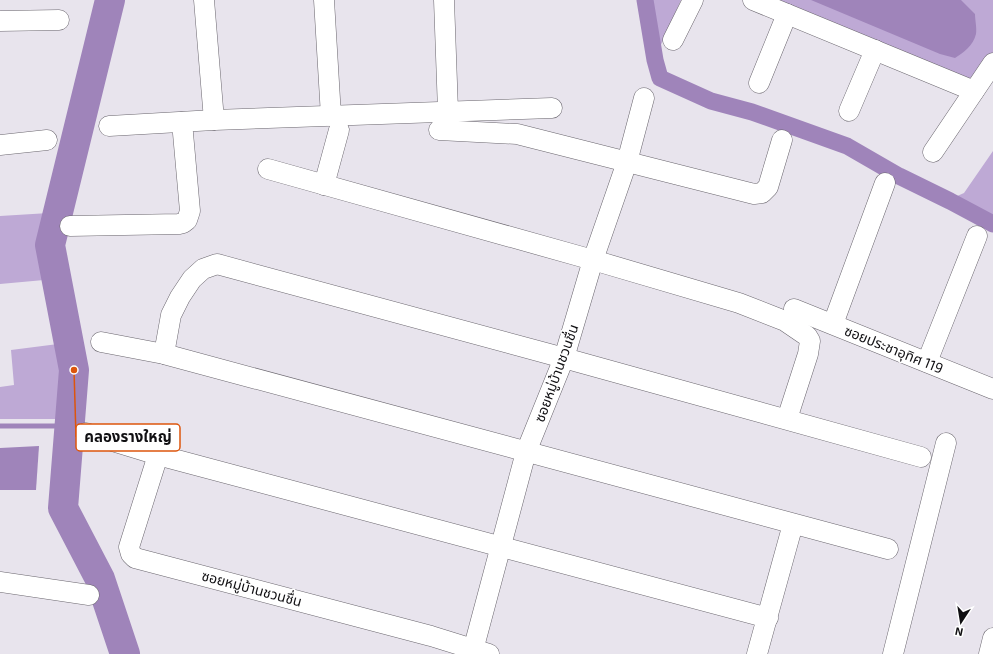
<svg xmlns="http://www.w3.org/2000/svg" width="993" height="654" viewBox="0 0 993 654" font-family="'Exo 2','Noto Sans Thai',sans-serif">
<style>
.green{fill:#bea9d5}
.water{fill:#9f84ba}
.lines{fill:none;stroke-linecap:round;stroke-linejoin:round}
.stream{stroke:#9f84ba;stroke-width:5}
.canal{stroke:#9f84ba;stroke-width:17}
.river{stroke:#9f84ba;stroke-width:30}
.minor-casing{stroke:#6a666e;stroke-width:21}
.minor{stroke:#fff;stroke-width:20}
.labels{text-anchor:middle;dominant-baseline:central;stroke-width:3;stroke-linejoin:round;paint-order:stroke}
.street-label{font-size:14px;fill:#100f12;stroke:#fff}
.leader{fill:none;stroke:#dd550c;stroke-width:1.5}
.callout-dot{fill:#dd550c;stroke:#fff;stroke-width:1.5}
.callout{fill:#fff;stroke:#dd550c;stroke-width:1.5}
.callout-label{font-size:15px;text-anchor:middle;font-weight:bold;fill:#100f12}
</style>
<rect width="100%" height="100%" fill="#e8e4ed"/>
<!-- green -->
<g class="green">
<path d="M652 0H681L660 47Z"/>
<path d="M768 0H993V52L979 70 968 80Z"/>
<path d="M993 151V217L955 197 964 193Z"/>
<path d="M49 213 44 280 0 284V216Z"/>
<path d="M58 344 68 380 64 419H0V387L14 385 11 350Z"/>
</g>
<!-- water -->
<g class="water">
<path d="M811 0H961L975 14C975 20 977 28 976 34 973 46 964 52 955 58L940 54Z"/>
<path d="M39 446 36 490H0V448Z"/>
</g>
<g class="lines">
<!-- stream -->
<path class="stream" d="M0 426H70"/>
<!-- canal -->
<path class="canal" d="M645 0 655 60 660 78 711 101 752 112 847 146 899 176 950 201 993 224"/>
<!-- river -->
<path class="river" d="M110 0 50 245 74 370 63 508 100 579 125 654"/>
<defs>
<g id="minor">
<path d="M204 0 214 120"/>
<path d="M324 0 331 116"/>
<path d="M444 0 448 111"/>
<path d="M753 0 974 91"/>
<path d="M0 21 59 20"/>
<path d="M673 40 693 0"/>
<path d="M759 83 787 14"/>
<path d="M849 111 875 50"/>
<path d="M109 126 214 120 552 108"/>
<path d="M439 130 517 134 754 194 762 193 768 187 782 140"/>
<path d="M0 145 47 140"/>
<path d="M933 152 993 63"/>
<path d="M268 169 593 260 739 303 785 321 807 336 810 341 808 354 787 419"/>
<path d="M324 185 339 130"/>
<path d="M70 226 179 224 183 223 187 220 190 211 182 122"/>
<path d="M794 309 993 389"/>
<path d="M833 324 885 183"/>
<path d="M101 342 164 354 888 549"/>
<path d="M164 354 171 315 180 297 192 279 203 269 217 264 564 358 921 457"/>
<path d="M927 362 977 236"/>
<path d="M86 433 158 455 768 618"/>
<path d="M158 455 129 547 131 554 135 558 431 636 489 654"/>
<path d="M0 582 89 595"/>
<path d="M472 654 526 452 564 358 593 260 627 162 644 98"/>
<path d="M757 654 793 524"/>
<path d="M893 654 946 443"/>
<path d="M989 654 993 638"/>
</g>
</defs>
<!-- minor casing -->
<use href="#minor" class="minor-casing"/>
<!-- minor -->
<use href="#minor" class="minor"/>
</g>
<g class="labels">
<!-- street labels -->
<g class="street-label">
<text transform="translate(894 349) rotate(22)">ซอยประชาอุทิศ 119</text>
<text transform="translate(556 373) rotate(-70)">ซอยหมู่บ้านชวนชื่น</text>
<text transform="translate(252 588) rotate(15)">ซอยหมู่บ้านชวนชื่น</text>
</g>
</g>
<!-- callouts -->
<path class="leader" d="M74 370L76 437"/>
<circle class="callout-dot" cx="74" cy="370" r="4"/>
<rect class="callout" x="76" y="424" width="104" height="27" rx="4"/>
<g class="callout-label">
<text x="128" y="442">คลองรางใหญ่</text>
</g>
<!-- north arrow -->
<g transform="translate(961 622) rotate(192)" stroke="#ffffff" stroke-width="3" paint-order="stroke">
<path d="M0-3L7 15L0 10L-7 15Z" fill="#100f12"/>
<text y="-6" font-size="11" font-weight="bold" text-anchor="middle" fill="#100f12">N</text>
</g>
</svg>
